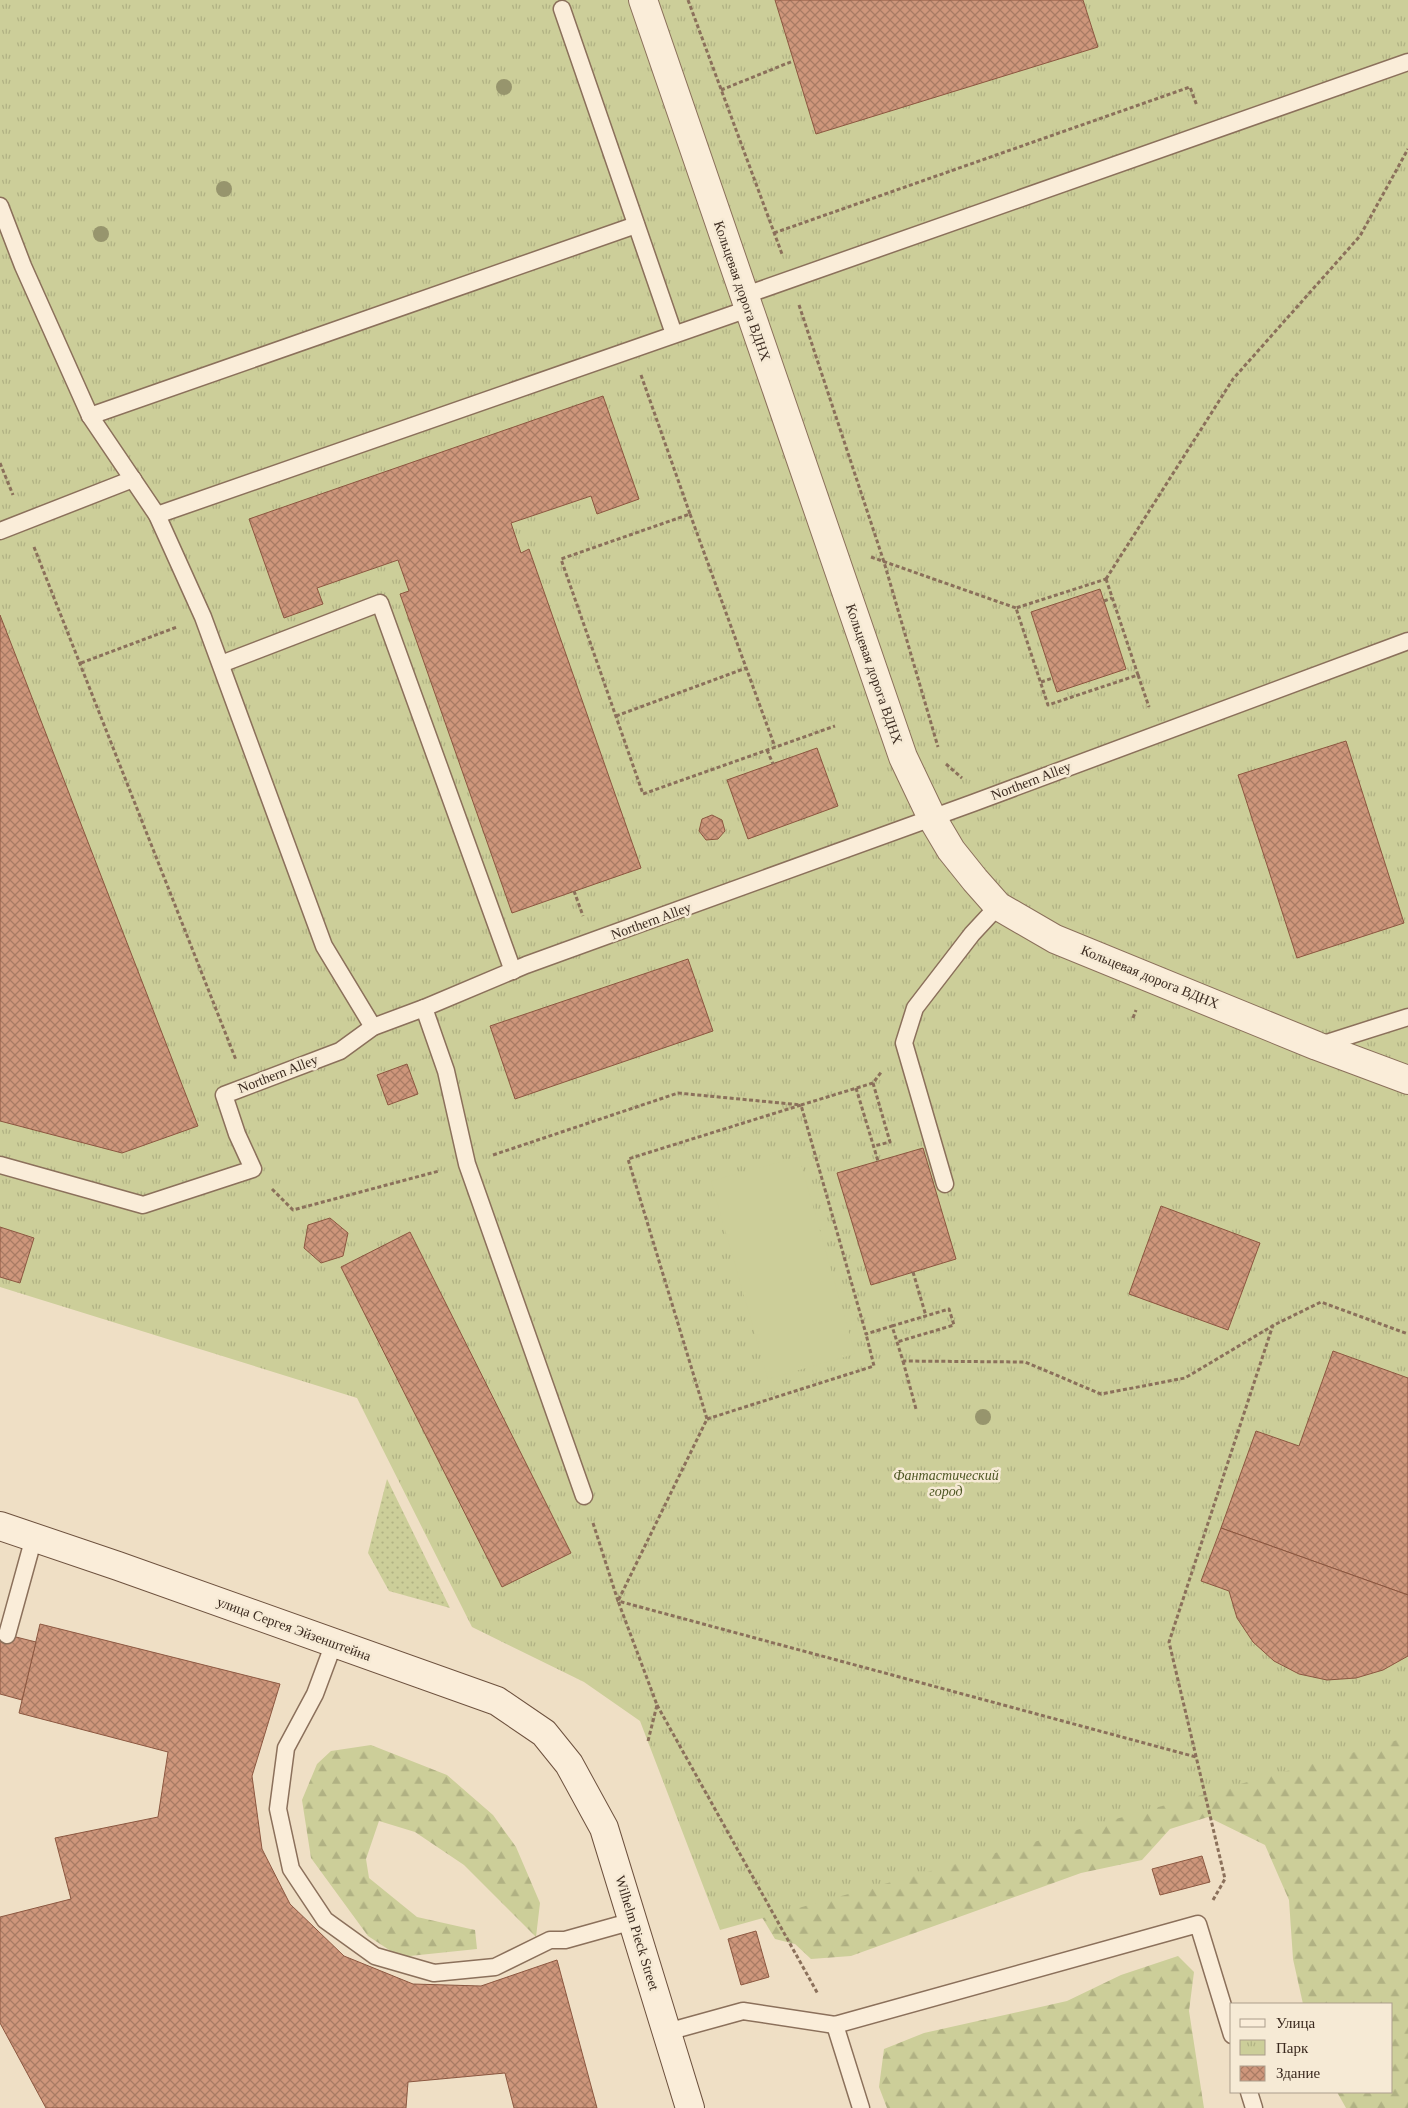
<svg xmlns="http://www.w3.org/2000/svg" width="1408" height="2108" viewBox="0 0 1408 2108" font-family="Georgia,serif">
<style>
.grass{fill:url(#grass-dots)}
.forest{fill:url(#forest-firs)}
.park{fill:url(#park-tufts)}
.garden{fill:#ccce99}
.building{fill:url(#building-cross-hatch);stroke:#8b5740}
.lines{fill:none;stroke-linecap:round;stroke-linejoin:round}
.service-casing{stroke:#8b705b;stroke-width:19}
.minor-casing{stroke:#8b705b;stroke-width:30}
.secondary-casing{stroke:#6d513e;stroke-width:30}
.path{stroke:#8b705b;stroke-width:3;stroke-dasharray:4 2.5;stroke-linecap:butt}
.service{stroke:#faedd9;stroke-width:16}
.minor{stroke:#faedd9;stroke-width:28}
.secondary{stroke:#faedd9;stroke-width:28}
.tree{fill:#97956d}
.labels{text-anchor:middle;dominant-baseline:central;stroke-width:5;stroke-linejoin:round;paint-order:stroke}
.street-label{font-size:14px;fill:#3b2a1f;stroke:#f6ead5}
.park-label{font-size:14px;font-style:italic;fill:#4f5825;stroke:#f6ead5}
</style>
<defs>
<pattern id="grass-dots" width="8" height="8" patternUnits="userSpaceOnUse" patternTransform="scale(1.25)"><rect width="8" height="8" fill="#ccce99"/><path d="M2 2h.1M6 6h.1" fill="none" stroke="#b0b183" stroke-width="1.8" stroke-linecap="round"/></pattern>
<pattern id="forest-firs" width="22" height="20" patternUnits="userSpaceOnUse" patternTransform="scale(1.25)"><rect width="22" height="20" fill="#ccce99"/><path d="M5 1l3.5 6h-7zM16 11l3.5 6h-7z" fill="#b0b183"/></pattern>
<pattern id="park-tufts" width="24" height="20" patternUnits="userSpaceOnUse" patternTransform="scale(1.25)"><rect width="24" height="20" fill="#ccce99"/><path d="M3 7l-1-3M5 7V3M7 7l1-3M15 17l-1-3M17 17v-4M19 17l1-3" fill="none" stroke="#b0b183"/></pattern>
<pattern id="building-cross-hatch" width="8" height="8" patternUnits="userSpaceOnUse" patternTransform="scale(1.25)"><rect width="8" height="8" fill="#ce967b"/><path d="M0 0l8 8M0 8l8-8" fill="none" stroke="#a87b64"/></pattern>
</defs>
<rect width="100%" height="100%" fill="#efdfc5"/>
<!-- grass -->
<path class="grass" d="M387 1479 450 1608 389 1591 368 1553Z"/>
<!-- forest -->
<g class="forest">
<path d="M1408 1681V2108H1346L1337 2092H1392V2004H1303L1293 1959 1289 1900 1265 1845 1208 1817 1170 1829 1142 1860 1081 1873 851 1956 811 1959 795 1944 775 1939 754 1904Z"/>
<path d="M371 1745 447 1775 493 1815 516 1847 540 1903 536 1937 464 1865 415 1832 379 1821 366 1859 369 1878 417 1917 475 1930 477 1949 400 1957 368 1936 311 1858 302 1800 317 1764 331 1751Z"/>
<path d="M1178 1956 1194 1972 1189 2011 1204 2108H887L879 2087 884 2049 924 2033 1067 2001 1121 1975Z"/>
</g>
<!-- park -->
<path class="park" d="M0 0H1408V1737L720 1930 640 1721 584 1682 472 1627 357 1398 0 1287Z"/>
<!-- garden -->
<path class="garden" d="M799 1157 855 1354 768 1379 711 1181Z"/>
<!-- building -->
<g class="building">
<path d="M775 0H1083L1098 47 816 134Z"/>
<path d="M603 396 639 499 597 514 591 496 511 523 521 553 529 549 641 868 512 913 400 594 409 591 398 560 317 588 323 604 284 618 249 519Z"/>
<path d="M1100 589 1126 669 1057 692 1031 612Z"/>
<path d="M0 615 198 1126 122 1153 0 1121Z"/>
<path d="M1346 741 1404 923 1297 958 1238 775Z"/>
<path d="M817 748 838 806 748 839 727 780Z"/>
<path d="M712 815 722 820 725 831 718 839 706 840 699 831 702 819Z"/>
<path d="M688 959 713 1031 515 1099 490 1026Z"/>
<path d="M407 1064 418 1094 388 1105 377 1075Z"/>
<path d="M923 1148 956 1259 871 1285 837 1173Z"/>
<path d="M1161 1206 1260 1243 1228 1330 1129 1294Z"/>
<path d="M330 1218 348 1233 343 1256 321 1263 304 1248 308 1225Z"/>
<path d="M0 1227 34 1238 20 1283 0 1277Z"/>
<path d="M410 1232 571 1553 502 1587 341 1267Z"/>
<path d="M1333 1351 1408 1378V1595L1221 1528 1256 1431 1299 1446Z"/>
<path d="M1221 1528 1408 1595V1656L1383 1670 1356 1678 1327 1680 1299 1674 1274 1661 1253 1642 1237 1618 1229 1591 1201 1581Z"/>
<path d="M40 1624 280 1684 252 1776 262 1849 290 1904 344 1956 413 1984 481 1986 557 1960 597 2108H514L505 2073 408 2082 406 2108H46L0 2023V1917L71 1899 55 1838 158 1817 168 1752 19 1713Z"/>
<path d="M0 1633 36 1642 22 1700 0 1694Z"/>
<path d="M1202 1856 1210 1882 1160 1895 1152 1869Z"/>
<path d="M756 1931 769 1977 741 1985 728 1939Z"/>
</g>
<g class="lines">
<defs>
<g id="service">
<path d="M562 9 674 334"/>
<path d="M0 206 23 266 90 416 157 515 203 617 324 946 373 1027"/>
<path d="M743 296 1408 62"/>
<path d="M90 416 636 225"/>
<path d="M157 515 748 309"/>
<path d="M0 531 133 479"/>
<path d="M221 664 380 603 513 971"/>
<path d="M424 1008 446 1071 467 1164 584 1496"/>
<path d="M1317 1046 1408 1017"/>
<path d="M0 1165 143 1205 253 1169 237 1134 224 1095 340 1051 373 1027 424 1008 526 965 973 803 1408 641"/>
<path d="M945 1184 904 1043 915 1008 972 934 998 906"/>
<path d="M7 1635 34 1537"/>
<path d="M334 1643 315 1694 286 1748 278 1809 291 1869 325 1920 375 1956 434 1973 495 1967 550 1940H565L633 1921"/>
<path d="M835 2025 861 2108"/>
<path d="M667 2032 743 2011 835 2025 1198 1924 1232 2035"/>
<path d="M1249 2092 1254 2108"/>
</g>
<path id="minor" d="M643 0 903 757 932 818 951 850 975 880 998 906 1055 939 1317 1046 1408 1080"/>
<path id="secondary" d="M0 1526 118 1566 497 1701 544 1733 569 1764 604 1828 690 2108"/>
</defs>
<!-- service casing -->
<use href="#service" class="service-casing"/>
<!-- minor casing -->
<use href="#minor" class="minor-casing"/>
<!-- secondary casing -->
<use href="#secondary" class="secondary-casing"/>
<!-- path -->
<g class="path">
<path d="M688 0 782 254"/>
<path d="M721 90 793 61"/>
<path d="M774 233 1190 87 1197 106"/>
<path d="M799 305 884 562 938 747"/>
<path d="M641 375 690 514 561 559 643 794 835 726"/>
<path d="M0 463 13 495"/>
<path d="M690 514 775 747"/>
<path d="M34 547 236 1060"/>
<path d="M871 557 1016 608"/>
<path d="M1106 579 1233 379 1360 236 1408 149"/>
<path d="M1106 579 1138 675 1048 705 1016 608Z"/>
<path d="M1104 601 1112 598"/>
<path d="M81 663 177 627"/>
<path d="M1138 675 1149 707"/>
<path d="M1041 682 1053 678"/>
<path d="M616 716 746 668"/>
<path d="M767 750 773 764"/>
<path d="M946 764 962 778"/>
<path d="M574 891 583 916"/>
<path d="M1133 1018 1136 1010"/>
<path d="M873 1083 890 1142 874 1146"/>
<path d="M856 1088 878 1161"/>
<path d="M493 1155 678 1093 801 1105 873 1083 882 1071"/>
<path d="M272 1189 293 1210 439 1171"/>
<path d="M913 1272 926 1316"/>
<path d="M892 1326 949 1309 954 1325 897 1342"/>
<path d="M903 1361 916 1409"/>
<path d="M707 1419 874 1366 866 1334"/>
<path d="M593 1523 618 1601 1196 1757"/>
<path d="M657 1705 818 1994"/>
<path d="M648 1741 657 1705 618 1601 707 1419 628 1159 801 1105 866 1334 892 1326 903 1361 1025 1362 1101 1394 1185 1378 1274 1325 1321 1302 1408 1334"/>
<path d="M1213 1900 1225 1879 1169 1642 1273 1325"/>
</g>
<!-- service -->
<use href="#service" class="service"/>
<!-- minor -->
<use href="#minor" class="minor"/>
<!-- secondary -->
<use href="#secondary" class="secondary"/>
</g>
<!-- trees -->
<g class="tree">
<circle cx="504" cy="87" r="8"/>
<circle cx="224" cy="189" r="8"/>
<circle cx="101" cy="234" r="8"/>
<circle cx="983" cy="1417" r="8"/>
</g>
<g class="labels">
<!-- street labels -->
<g class="street-label">
<text transform="translate(742 291) rotate(71)">Кольцевая дорога ВДНХ</text>
<text transform="translate(874 674) rotate(71)">Кольцевая дорога ВДНХ</text>
<text transform="translate(1031 781) rotate(-21)">Northern Alley</text>
<text transform="translate(651 921) rotate(-20)">Northern Alley</text>
<text transform="translate(1150 977) rotate(22)">Кольцевая дорога ВДНХ</text>
<text transform="translate(278 1074) rotate(-21)">Northern Alley</text>
<text transform="translate(294 1629) rotate(20)">улица Сергея Эйзенштейна</text>
<text transform="translate(637 1933) rotate(73)">Wilhelm Pieck Street</text>
</g>
<!-- park labels -->
<g class="park-label">
<text x="946" y="1475">Фантастический<tspan x="946" dy="16">город</tspan></text>
</g>
</g>
<!-- legend -->
<rect x="1230" y="2003" width="162" height="90" fill="#f6ead5" stroke="#ab9d8c"/>
<rect x="1240" y="2019" width="25" height="8" fill="#faedd9" stroke="#ab9d8c"/>
<text x="1276" y="2028" font-size="15" fill="#3b2a1f">Улица</text>
<rect x="1240" y="2040" width="25" height="15" fill="url(#park-tufts)" stroke="#ab9d8c"/>
<text x="1276" y="2053" font-size="15" fill="#3b2a1f">Парк</text>
<rect x="1240" y="2066" width="25" height="15" fill="url(#building-cross-hatch)" stroke="#ab9d8c"/>
<text x="1276" y="2078" font-size="15" fill="#3b2a1f">Здание</text>
</svg>
